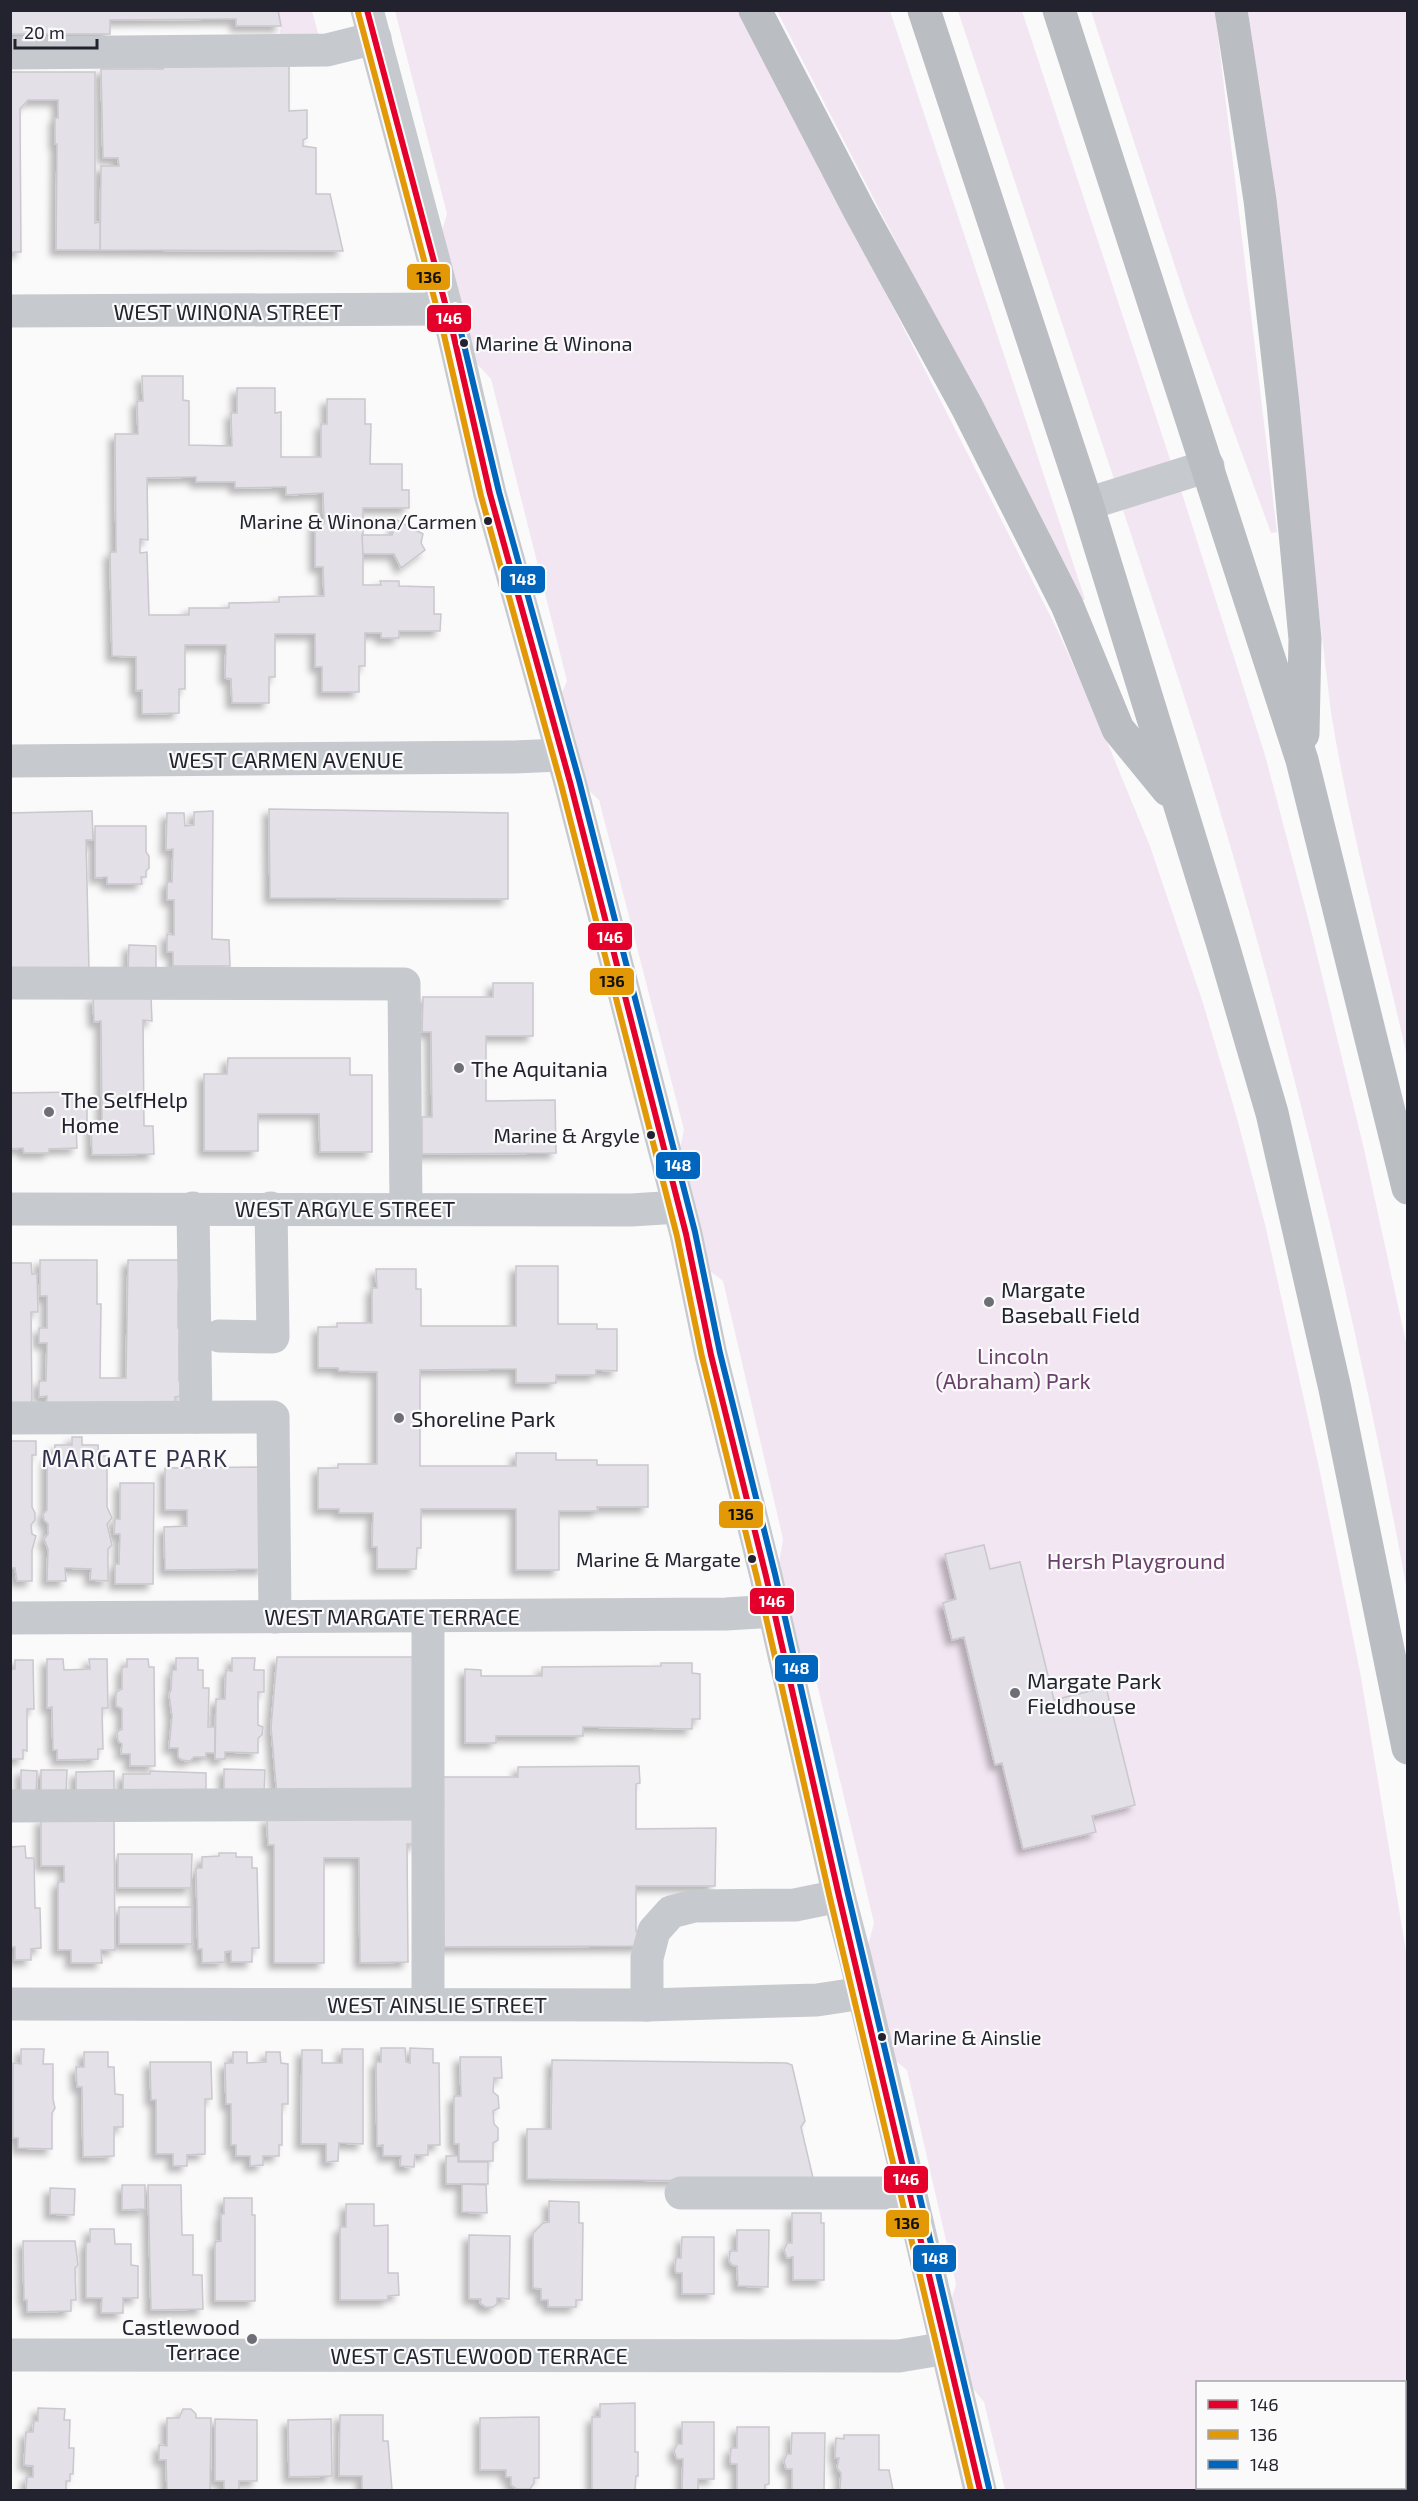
<svg xmlns="http://www.w3.org/2000/svg" width="1418" height="2501" viewBox="0 0 1418 2501" font-family="'Exo 2',sans-serif">
<style>
.green{fill:#f3e6f3;fill-rule:evenodd}
.building{fill:#e3e0e7;stroke:#cac7cd;stroke-width:1.5;fill-rule:evenodd;filter:url(#shadow)}
.lines{fill:none;stroke-linecap:round;stroke-linejoin:round}
.minor{stroke:#c6c9cd;stroke-width:33}
.highway{stroke:#babdc2;stroke-width:33}
.bus-1-casing{stroke:#fafafa;stroke-width:10}
.bus-2-casing{stroke:#fafafa;stroke-width:10}
.bus-3-casing{stroke:#fafafa;stroke-width:10}
.bus-1{stroke:#e4002b;stroke-width:6}
.bus-2{stroke:#e29905;stroke-width:6}
.bus-3{stroke:#0065bd;stroke-width:6}
.bus-dot{fill:#232330;stroke:#fafafa;stroke-width:2}
.poi-dot{fill:#6e6e77;stroke:#fafafa;stroke-width:2}
.labels{text-anchor:middle;dominant-baseline:central;stroke-width:4.5;stroke-linejoin:round;paint-order:stroke}
.bus-label{font-size:20px;fill:#232330;stroke:#fafafa;text-anchor:end}
.street-label{font-size:22px;fill:#232330;stroke:#fafafa}
.poi-label{font-size:22px;fill:#232330;stroke:#fafafa;text-anchor:start}
.park-label{font-size:22px;fill:#6a406b;stroke:#fafafa}
.neighbourhood-label{font-size:24px;letter-spacing:1.5px;fill:#32314c;stroke:#fafafa}
.line-badge{stroke:#fafafa;stroke-width:2}
.badge-label{font-size:16px;text-anchor:middle;font-weight:bold;fill:#fff}
.pale-badge-label{font-size:16px;text-anchor:middle;font-weight:bold;fill:#111}
</style>
<defs>
<filter id="shadow"><feDropShadow dx="-5.5" dy="5.5" stdDeviation="3" flood-color="#0004"/></filter>
</defs>
<rect width="100%" height="100%" fill="#fafafa"/>
<!-- green -->
<g class="green">
<path d="M278 11H312L320 40H279L281 26Z"/>
<path d="M395 11H742L1056 627 1099 722 1150 846 1203 1003 1235 1111 1265 1224 1320 1472 1361 1677 1407 1958V2490H1005L984 2402 970 2385 951 2301 956 2284 907 2070 896 2061 868 1946 874 1923 817 1684 803 1671 779 1563 783 1539 723 1281 710 1271 680 1148 684 1130 599 800 586 788 562 693 567 681 491 379 476 363 442 230 447 214ZM1198 2382H1404V2488H1198Z"/>
<path d="M777 11H890L1085 599 1081 601Z"/>
<path d="M958 11H1022L1172 465 1116 485Z"/>
<path d="M1091 11H1215L1277 532 1271 533 1188 306Z"/>
<path d="M1248 11H1407V1056C1381 942 1350 829 1331 713Z"/>
<path d="M1180 487 1265 755 1309 922 1364 1149 1407 1347V1590C1357 1321 1293 1054 1214 791 1185 696 1153 602 1122 507Z"/>
</g>
<!-- building -->
<g class="building">
<path d="M10 10H278L281 26H236V19L110 20V34H10Z"/>
<path d="M163 56H289V111L307 110V138L303 140V146L316 148V194H330L343 251 100 250 101 166H119L118 158H103L101 69H163Z"/>
<path d="M10 72H95V223L100 222V250H56L57 144H55V118H58V100H28L20 109 21 252H10Z"/>
<path d="M142 376H183V400L189 401V445L232 446 231 413H237V388H275V413L281 412V457H321V424H327V399H365V424H371L370 464H402V490H409V508H363V585H381L380 581H399V586L434 587V614H441L440 631H399V638H381V633H365V666H359V692H322V667H315V634H275V677H269V703H232L231 679 225 678 226 645H185V689H179V713L142 714V690L136 691V657L112 656 110 552H116L115 434H138L137 401H143ZM196 477V482H235V488L286 487V495L323 493 324 523 315 522V567H323L324 596 279 597V602L229 603V608H189V615H149L147 552 140 553V539L148 540 147 478Z"/>
<path d="M397 520 423 534 421 543 425 550 401 568 394 554H363L362 535H392Z"/>
<path d="M269 809 508 813V899L270 898Z"/>
<path d="M92 811 93 840H86L89 970 10 972V813Z"/>
<path d="M213 811 212 939 229 940 230 966H173V952H167V934L174 935V900H167V882H172L173 849 166 850 167 813H184L185 826 194 825V812Z"/>
<path d="M95 826H146V852L149 856V868L146 871V877H141L142 884H107V877L95 878Z"/>
<path d="M129 945 156 946V973L128 972Z"/>
<path d="M493 983H533V1036H486V1101L555 1100 556 1153 422 1154V1117H432L431 1032H422L423 997H493Z"/>
<path d="M93 997H151L152 1021 143 1020 144 1126H153L154 1154 92 1155 91 1123H102L101 1021 94 1022Z"/>
<path d="M228 1058H350V1075H372V1152H320L319 1114H258V1151H204V1074H227Z"/>
<path d="M77 1092V1098H87V1125H76L77 1148 49 1149V1153H24L23 1148 10 1149V1093Z"/>
<path d="M40 1260H97V1304H101L100 1378H126L128 1260H182L178 1293V1328H184L179 1343V1381H183V1396L175 1397V1407L46 1406 47 1396 39 1397V1381H46L47 1343H39V1328H47V1296H40Z"/>
<path d="M10 1263H31L32 1274H37L38 1312H31L32 1409 10 1410Z"/>
<path d="M516 1266H558V1324H597V1329H617V1371L596 1370V1375H556V1383H516V1369L420 1370V1466H516V1453H556V1460H597V1465H648V1507H597L598 1511H559V1570H516V1509H421V1548H417L416 1569H377V1547H372L373 1513H339V1509H318V1468H338V1464H377V1372L339 1371 338 1368H318V1327H337V1323H372V1288H377L376 1269H416V1289H421V1326H516Z"/>
<path d="M72 1437H82V1445H98L99 1456H107V1507L112 1518 107 1524 112 1545 108 1549V1581L90 1580 91 1569 65 1568 66 1581H47L48 1549 44 1539 48 1534V1524L44 1520 43 1514 47 1510V1457H54L55 1445H72Z"/>
<path d="M10 1441H36V1455H32V1507L35 1513V1520L31 1525 32 1534 36 1536 32 1550V1581H17L15 1568H10Z"/>
<path d="M262 1467 264 1569 165 1570 164 1527 187 1526V1510H165V1468Z"/>
<path d="M120 1483H154L153 1584H115V1564H119L120 1534H114L115 1519H120Z"/>
<path d="M984 1545 990 1569 1020 1562 1054 1700 1106 1687 1135 1805 1092 1816 1096 1832 1023 1849 1002 1763 995 1765 964 1637 952 1640 943 1603 956 1599 945 1554Z"/>
<path d="M277 1657H416V1797H277L271 1727Z"/>
<path d="M176 1658H198V1670H203V1688H209L208 1727H215V1753H206V1757H194L190 1761 182 1760 178 1757V1748H169L172 1716 169 1694 171 1690 172 1670H176Z"/>
<path d="M232 1658H255L254 1670H264V1692H258V1725L263 1727 262 1735 258 1738V1753L225 1752V1759H215L216 1699H225L226 1670 232 1671Z"/>
<path d="M47 1659H63L64 1670 90 1669 89 1659H107L108 1708H102L103 1749H98V1759L57 1760V1750H53L52 1707 47 1708Z"/>
<path d="M127 1659H148L149 1667H154L155 1766H130V1754H121L122 1744 118 1741 117 1732 122 1729V1709L116 1706V1692L122 1689V1667H127Z"/>
<path d="M15 1660H33L34 1709H27V1751L23 1750V1759H10V1669H15Z"/>
<path d="M661 1663H692V1673L700 1674V1719H692V1729L583 1727V1736H496V1743H465V1669L481 1670V1676H542V1667L661 1666Z"/>
<path d="M639 1766 640 1783 636 1784V1829L716 1828 715 1886H636V1931H640L641 1946 444 1947 443 1777H518V1767Z"/>
<path d="M224 1769 265 1770 264 1796 224 1795Z"/>
<path d="M21 1770 37 1771 36 1796 21 1795Z"/>
<path d="M41 1770H67L66 1795H41Z"/>
<path d="M114 1771V1796H76V1772Z"/>
<path d="M150 1771 206 1773V1798H123V1774H150Z"/>
<path d="M416 1817V1844H407L408 1962 360 1963 359 1858H324V1963H274V1845H268L267 1818Z"/>
<path d="M41 1819H114L115 1950H101L102 1963H71V1950H58V1882H64V1866H41Z"/>
<path d="M25 1846 26 1858H34L35 1908H40L41 1948 31 1949V1960H15V1947H10L11 1847Z"/>
<path d="M219 1853H236V1857H252V1868H257L259 1948H252V1962H231V1951L225 1952V1962L202 1963V1949H198L196 1868H202V1857L219 1856Z"/>
<path d="M118 1854H192L191 1888H118Z"/>
<rect x="119" y="1907" width="73" height="37"/>
<path d="M381 2048H405L406 2062 410 2063V2048L433 2049V2063H439L440 2145H428V2155H415L414 2167 400 2166 401 2156H383V2145L377 2146 376 2062H381Z"/>
<path d="M21 2049H44L43 2064H53V2099L55 2108 52 2113V2149L18 2148V2138H13V2063L21 2064Z"/>
<path d="M342 2049H363V2144L339 2143 338 2161 326 2162V2144H301L302 2050H322V2063H342Z"/>
<path d="M84 2052H108V2067H114L115 2094 123 2095V2127H114V2156L83 2157 82 2087H77L76 2067H84Z"/>
<path d="M233 2052H247V2063L266 2062V2052H280L281 2063 288 2064V2104H282V2145H279V2156H263V2165L250 2166V2156H236V2145H231V2104H226L225 2063H233Z"/>
<path d="M460 2057H501L502 2078H494L493 2092 498 2096 499 2108 493 2111 494 2124 498 2128V2140L493 2143V2161H459V2144H454V2096H461Z"/>
<path d="M552 2060 787 2063 792 2065 805 2121 801 2127 814 2182 527 2179V2129H551Z"/>
<path d="M150 2062H211L212 2099H205V2154L187 2155V2166H173V2154H156V2100H151Z"/>
<path d="M446 2156H458V2162H488V2184H446Z"/>
<path d="M462 2184 486 2185 487 2213 462 2212Z"/>
<path d="M122 2185H145V2209L122 2210Z"/>
<path d="M148 2185H181L182 2235H193V2275H202L203 2309 151 2310Z"/>
<path d="M50 2188 75 2189 74 2215 50 2214Z"/>
<path d="M224 2198H252V2215H255V2301H215V2242L221 2241V2214H224Z"/>
<path d="M549 2201 579 2202V2223H583L582 2300H576V2307H548V2300H541V2289L533 2288V2233L543 2223 549 2222Z"/>
<path d="M346 2204H374V2226L388 2225V2273H398L399 2295 388 2296V2300H340V2227H346Z"/>
<path d="M792 2213H821V2223H824V2280H793V2257L787 2258 784 2250 787 2243H792Z"/>
<path d="M90 2229H114L115 2244H131V2265L138 2266V2298H123V2313H101L102 2298H86V2243L90 2242Z"/>
<path d="M737 2230H769L768 2287 738 2286 737 2266 732 2265 729 2261 730 2251H737Z"/>
<path d="M469 2235 510 2236 509 2299 497 2298V2304L493 2307H486L480 2303 481 2299H469Z"/>
<path d="M682 2237H714V2294H682V2273H676L675 2268 676 2258H681Z"/>
<path d="M23 2241H75L78 2265 75 2268 76 2300H71V2311L27 2312V2300H24Z"/>
<path d="M635 2403V2452H638V2476H636L635 2490H592V2417H600V2404Z"/>
<path d="M38 2408 65 2409 64 2420H70L69 2448H74L73 2474H70V2481H66V2490H26L27 2477H33V2466L24 2465 26 2432H33L34 2421H38Z"/>
<path d="M183 2409H191L196 2414V2418H211L210 2490H167L166 2460H159V2445L167 2446V2418H179Z"/>
<path d="M340 2415H383V2441H388L392 2490H362V2476H339Z"/>
<path d="M539 2417V2478H534V2483L530 2489H517L511 2485V2477H506V2470H480V2418Z"/>
<path d="M215 2419 257 2420V2481H239V2490H224V2481H215Z"/>
<path d="M331 2419 332 2476 289 2477 288 2420Z"/>
<path d="M682 2422H714V2479H698V2490H682L683 2459H677L674 2451 677 2444H682Z"/>
<path d="M737 2427H769V2484L765 2485V2490H737V2464H731L730 2460 731 2448H737Z"/>
<path d="M792 2433H825L824 2490H792V2469H786L784 2461 787 2454H791Z"/>
<path d="M844 2435H879V2470H889L893 2490H840L841 2473 837 2468 839 2458H835L836 2438 844 2439Z"/>
</g>
<g class="lines">
<!-- minor -->
<g class="minor">
<path d="M367 10 453 333 490 494 570 782 686 1234 711 1355 766 1576 839 1896 856 1961 980 2490"/>
<path d="M10 53 327 50 375 38"/>
<path d="M10 311 446 309"/>
<path d="M1087 504 1208 466"/>
<path d="M10 761 514 757 561 755"/>
<path d="M10 983 404 984 406 1208"/>
<path d="M193 1208 196 1417"/>
<path d="M10 1209 631 1210 679 1207"/>
<path d="M219 1336 273 1337 271 1208"/>
<path d="M10 1418 273 1417 275 1617"/>
<path d="M428 1617V2004"/>
<path d="M10 1618 726 1614 774 1611"/>
<path d="M10 1806 428 1804"/>
<path d="M10 2004 647 2005 817 2000 863 1993"/>
<path d="M647 2005V1958L654 1931 671 1912 694 1906 795 1905 839 1896"/>
<path d="M681 2193H910"/>
<path d="M10 2355 899 2356 947 2348"/>
</g>
<!-- highway -->
<g class="highway">
<path d="M755 10 859 210 967 407 1067 605 1118 729 1168 790"/>
<path d="M924 10 1087 504 1222 942 1272 1113 1335 1389 1408 1748"/>
<path d="M1059 10 1302 760 1408 1188"/>
<path d="M1231 10 1260 200 1283 404 1305 639 1303 734"/>
</g>
<defs>
<path id="bus-1" d="M367 10 453 333 490 494 570 782 686 1234 711 1355 766 1576 839 1896 980 2490"/>
<path id="bus-2" d="M358 12 444 335 481 496 561 784 677 1236 702 1357 757 1578 830 1898 971 2490"/>
<path id="bus-3" d="M455 307 499 492 579 780 695 1232 720 1353 775 1574 848 1894 989 2488"/>
</defs>
<!-- bus-1 casing -->
<use href="#bus-1" class="bus-1-casing"/>
<!-- bus-2 casing -->
<use href="#bus-2" class="bus-2-casing"/>
<!-- bus-3 casing -->
<use href="#bus-3" class="bus-3-casing"/>
<!-- bus-1 -->
<use href="#bus-1" class="bus-1"/>
<!-- bus-2 -->
<use href="#bus-2" class="bus-2"/>
<!-- bus-3 -->
<use href="#bus-3" class="bus-3"/>
</g>
<!-- markers -->
<g class="bus-dot">
<circle cx="464" cy="343" r="5"/>
<circle cx="488" cy="521" r="5"/>
<circle cx="651" cy="1135" r="5"/>
<circle cx="752" cy="1559" r="5"/>
<circle cx="882" cy="2037" r="5"/>
</g>
<g class="poi-dot">
<circle cx="459" cy="1068" r="6"/>
<circle cx="49" cy="1112" r="6"/>
<circle cx="989" cy="1302" r="6"/>
<circle cx="399" cy="1418" r="6"/>
<circle cx="1015" cy="1693" r="6"/>
<circle cx="252" cy="2339" r="6"/>
</g>
<g class="labels">
<!-- bus labels -->
<g class="bus-label">
<text x="475" y="343" text-anchor="start">Marine &amp; Winona</text>
<text x="477" y="521">Marine &amp; Winona/Carmen</text>
<text x="640" y="1135">Marine &amp; Argyle</text>
<text x="741" y="1559">Marine &amp; Margate</text>
<text x="893" y="2037" text-anchor="start">Marine &amp; Ainslie</text>
</g>
<!-- street labels -->
<g class="street-label">
<text x="228" y="311">WEST WINONA STREET</text>
<text x="286" y="759">WEST CARMEN AVENUE</text>
<text x="345" y="1208">WEST ARGYLE STREET</text>
<text x="392" y="1616">WEST MARGATE TERRACE</text>
<text x="437" y="2004">WEST AINSLIE STREET</text>
<text x="479" y="2355">WEST CASTLEWOOD TERRACE</text>
</g>
<!-- poi labels -->
<g class="poi-label">
<text x="471" y="1068">The Aquitania</text>
<text x="61" y="1099">The SelfHelp<tspan x="61" dy="25">Home</tspan></text>
<text x="1001" y="1289">Margate<tspan x="1001" dy="25">Baseball Field</tspan></text>
<text x="411" y="1418">Shoreline Park</text>
<text x="1027" y="1680">Margate Park<tspan x="1027" dy="25">Fieldhouse</tspan></text>
<text x="240" y="2326" text-anchor="end">Castlewood<tspan x="240" dy="25">Terrace</tspan></text>
</g>
<!-- park labels -->
<g class="park-label">
<text x="1013" y="1355">Lincoln<tspan x="1013" dy="25">(Abraham) Park</tspan></text>
<text x="1136" y="1560">Hersh Playground</text>
</g>
<!-- neighbourhood labels -->
<g class="neighbourhood-label">
<text x="135" y="1457">MARGATE PARK</text>
</g>
</g>
<g class="line-badge">
<rect x="406" y="263" width="45" height="28" rx="6" fill="#e29905"/>
<rect x="426" y="304" width="46" height="29" rx="6" fill="#e4002b"/>
<rect x="500" y="565" width="46" height="29" rx="6" fill="#0065bd"/>
<rect x="587" y="922" width="46" height="29" rx="6" fill="#e4002b"/>
<rect x="589" y="967" width="46" height="29" rx="6" fill="#e29905"/>
<rect x="655" y="1151" width="46" height="29" rx="6" fill="#0065bd"/>
<rect x="718" y="1500" width="46" height="29" rx="6" fill="#e29905"/>
<rect x="749" y="1587" width="46" height="28" rx="6" fill="#e4002b"/>
<rect x="774" y="1654" width="45" height="29" rx="6" fill="#0065bd"/>
<rect x="883" y="2165" width="46" height="29" rx="6" fill="#e4002b"/>
<rect x="885" y="2209" width="45" height="29" rx="6" fill="#e29905"/>
<rect x="912" y="2244" width="45" height="29" rx="6" fill="#0065bd"/>
</g>
<g class="badge-label">
<text x="449" y="324">146</text>
<text x="523" y="585">148</text>
<text x="610" y="943">146</text>
<text x="678" y="1171">148</text>
<text x="772" y="1607">146</text>
<text x="796" y="1674">148</text>
<text x="906" y="2185">146</text>
<text x="935" y="2264">148</text>
</g>
<g class="pale-badge-label">
<text x="429" y="283">136</text>
<text x="612" y="987">136</text>
<text x="741" y="1520">136</text>
<text x="907" y="2229">136</text>
</g>
<!-- border -->
<rect width="1418" height="2501" fill="none" stroke="#232330" stroke-width="24"/>
<!-- legend -->
<rect x="1196" y="2381" width="210" height="108" fill="#fafafa" stroke="#a4a4a9" stroke-width="1.5"/>
<rect x="1208" y="2400" width="30" height="9" fill="#e4002b" stroke="#a4a4a9" stroke-width="1.5"/>
<text x="1250" y="2411" font-size="18" fill="#232330">146</text>
<rect x="1208" y="2430" width="30" height="9" fill="#e29905" stroke="#a4a4a9" stroke-width="1.5"/>
<text x="1250" y="2441" font-size="18" fill="#232330">136</text>
<rect x="1208" y="2460" width="30" height="9" fill="#0065bd" stroke="#a4a4a9" stroke-width="1.5"/>
<text x="1250" y="2471" font-size="18" fill="#232330">148</text>
<!-- scale -->
<path d="M15 39v9h82v-9" fill="none" stroke="#232330" stroke-width="3"/>
<text x="24" y="39" font-size="18" fill="#232330" stroke="#fafafa" stroke-width="4.5" paint-order="stroke">20 m</text>
</svg>
